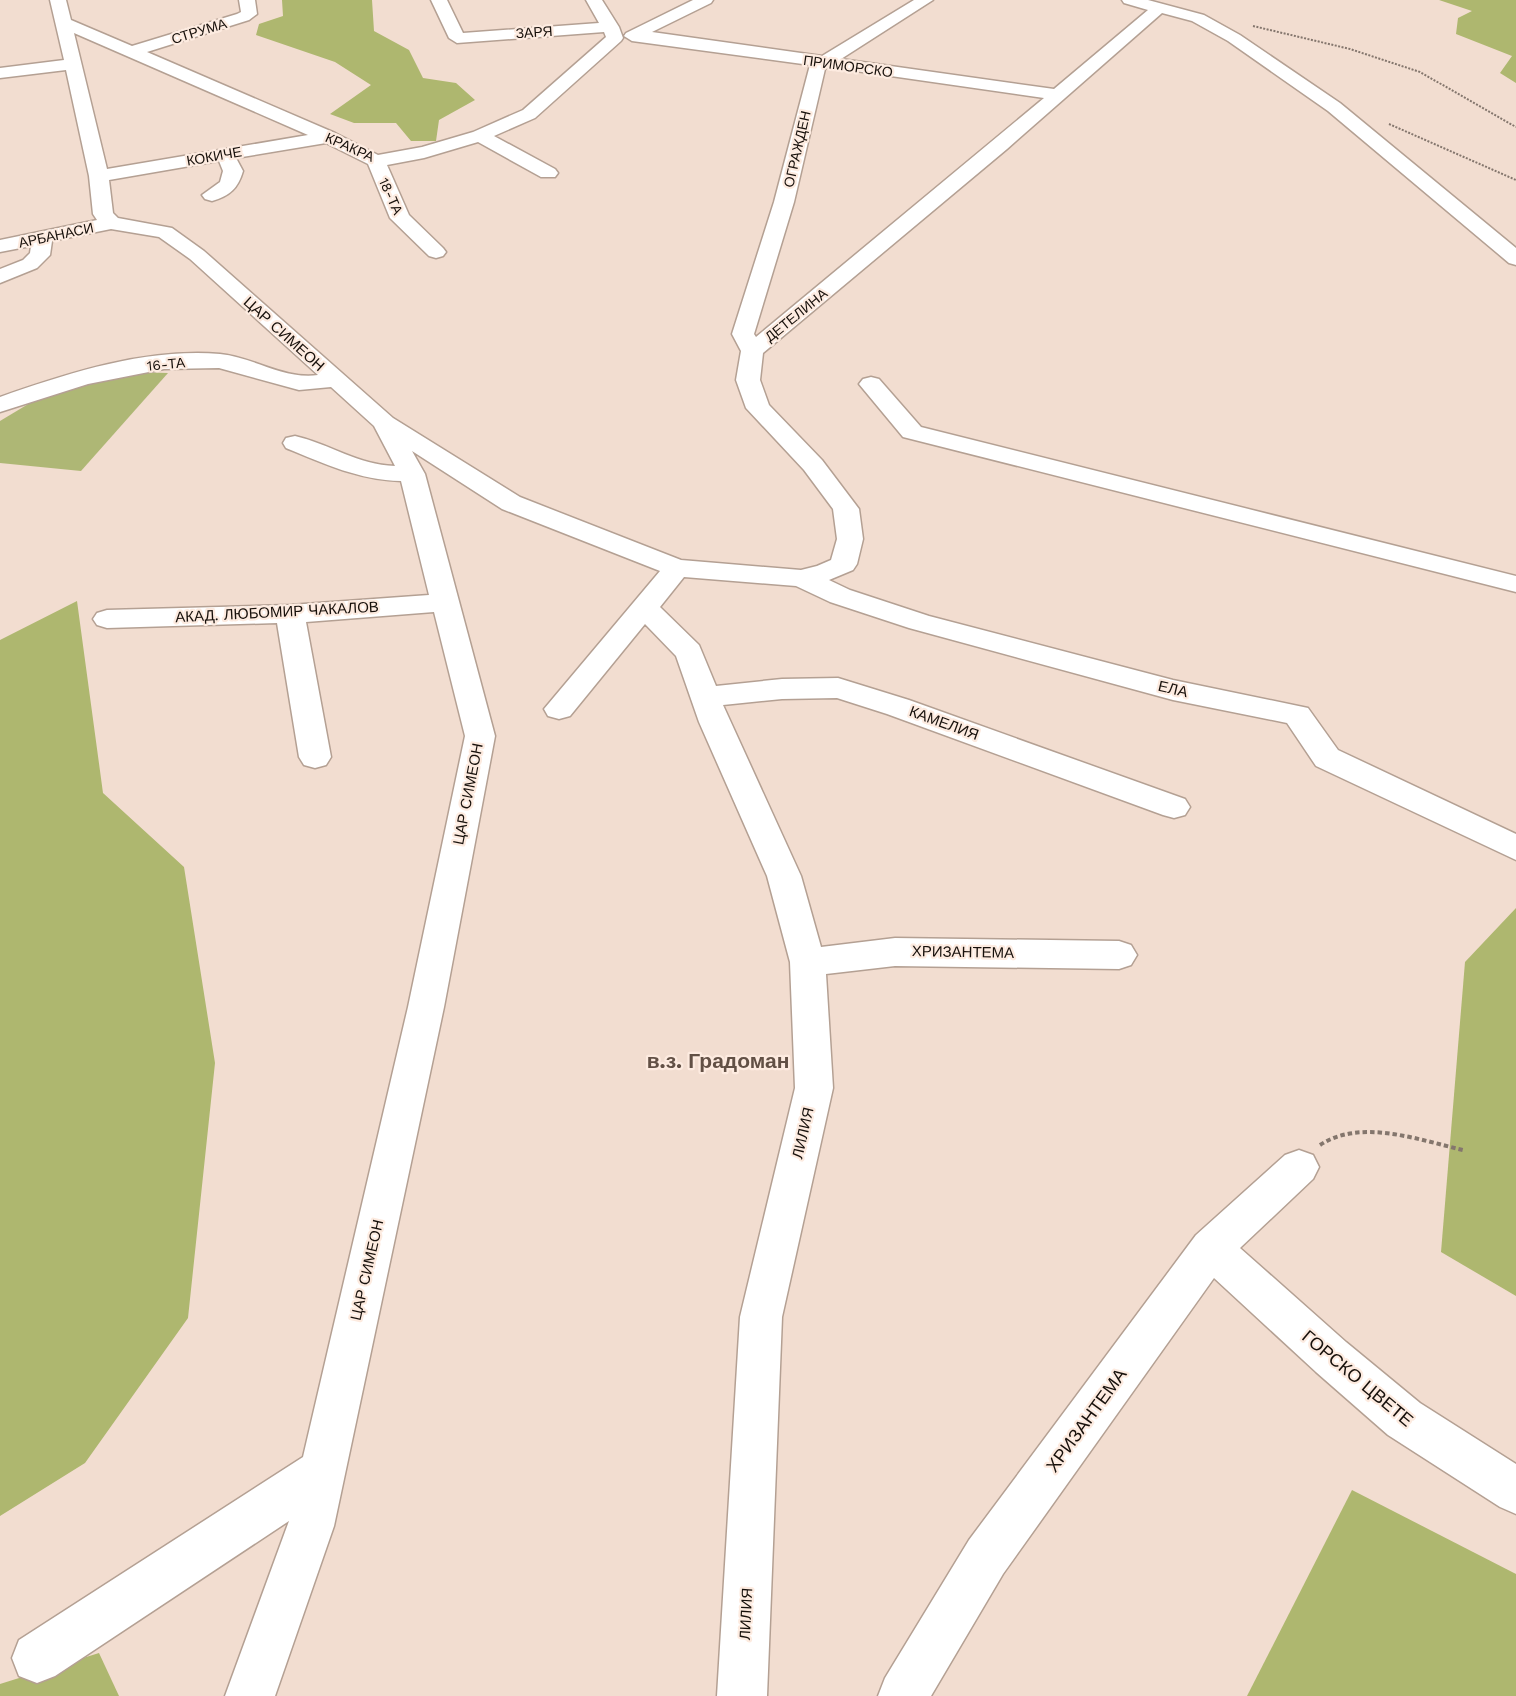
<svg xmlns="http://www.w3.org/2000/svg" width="1516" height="1696" viewBox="0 0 1516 1696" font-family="'Work Sans',sans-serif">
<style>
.green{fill:#aeb775}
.forest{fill:#aeb76f}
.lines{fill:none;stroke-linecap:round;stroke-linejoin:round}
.minor-casing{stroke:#b4a093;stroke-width:3}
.path-far1{stroke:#84766d;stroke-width:2;stroke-dasharray:2 1.5;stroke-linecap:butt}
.path{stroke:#84766d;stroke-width:4;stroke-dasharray:4.5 3;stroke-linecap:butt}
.minor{fill:#fff;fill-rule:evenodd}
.labels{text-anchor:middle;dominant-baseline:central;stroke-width:4.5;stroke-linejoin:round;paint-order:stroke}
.far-street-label{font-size:14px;fill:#17100b;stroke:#fdebe0}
.street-label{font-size:15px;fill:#17100b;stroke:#fdebe0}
.near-street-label{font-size:18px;fill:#17100b;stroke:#fdebe0}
.district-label{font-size:21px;font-weight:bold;fill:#625045;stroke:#fdebe0}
</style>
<rect width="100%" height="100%" fill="#f2ddd0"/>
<!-- green -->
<path class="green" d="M131 372 168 373 81 471 0 463V421L35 400Z"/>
<!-- forest -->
<g class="forest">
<path d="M282 0H372L374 31 409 50 423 78 456 83 475 100 439 120 436 141H411L396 123H354L330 114 371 85 335 62 256 35 259 24 283 16Z"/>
<path d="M1439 0H1516V83L1500 73 1512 56 1456 34 1458 18 1472 11Z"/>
<path d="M77 601 103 793 184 867 215 1063 188 1318 85 1463 0 1516V640Z"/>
<path d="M1516 908V1296L1441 1252 1465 962Z"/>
<path d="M1352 1490 1516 1574V1696H1247Z"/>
<path d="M99 1653 119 1696H0V1684Z"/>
</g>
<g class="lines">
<defs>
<g id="minor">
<path d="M50 0H66L71 20 132 46 237 14 241 12 239 0H255L257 14 249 20 147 52 335 133 378 155 422 147 473 132 523 110 606 37 604 32 457 43 449 38 431 0H447L463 33 599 23 586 0H602L619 27 623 38 621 41 535 118 494 136 555 169 558 173 555 177H541L478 142 424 158 387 165 409 215 443 248 446 252 443 256 436 258 429 256 390 218 368 164 326 143 236 158 243 171C238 188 230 196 212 201L205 199 202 195 220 182 223 171 219 161 109 180 113 213 118 218 172 228 204 251 393 418 520 497 681 560 801 570 817 566 831 560 837 539 833 509 804 470 746 408 736 380 741 351 732 334 774 202 810 65 632 41 624 36 626 33 693 0H713L711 3 652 32 822 56 914 0H933L841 59 1054 89 1148 10 1124 3 1122 0H1148L1204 15 1240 35 1340 103 1516 248V265L1509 263 1328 111 1228 41 1192 21 1162 13 1007 149 763 353 760 380 769 405 822 460 859 509 863 539 857 564 853 570 829 580 850 590 929 616 1173 680 1308 708 1338 750 1516 834V860L1316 766 1287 723 1173 700 909 628 830 602 796 586 684 577 660 607 699 645 716 686 782 679 838 678 909 700 1185 799 1190 807 1185 815 1174 818 1163 815 887 714 837 698 782 699 723 705 801 876 821 947 895 938 1119 941 1131 945 1137 955 1131 965 1119 969 895 966 826 974 833 1088 782 1317 767 1696H717L740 1317 795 1088 790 962 767 876 699 722 676 656 645 624 570 716 559 719 548 716 544 709 660 571 502 509 412 451 425 474 495 736 444 1007 334 1526 275 1696H225L289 1521 55 1676 37 1683 19 1676 12 1658 19 1640 303 1457 408 1007 465 736 434 612 306 622 331 757 326 765 315 768 304 765 299 757 277 623 107 628 97 625 93 619 97 613 107 610 290 605 429 595 401 481C359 480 325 464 286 448L283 443 286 438 295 436C330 444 358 465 395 466L374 426 331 387 299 390 219 368 164 369 88 384 0 412V397C69 373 145 348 220 354 253 357 284 380 318 375L190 259 159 237 111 229 52 241 50 255 37 268 0 283V269L23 260 30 253 31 246 0 252V240L97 220 93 214 89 176 66 70 0 78V68L64 60ZM74 33 308 135 107 169ZM828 67 1044 98 756 337 754 334 794 202 825 69Z"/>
<path d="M871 377 879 379 921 427 1516 576V592L903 437 859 384 863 379Z"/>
<path d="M1299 1150 1313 1155 1319 1167 1313 1179 1240 1248 1346 1342 1420 1403 1516 1464V1514L1500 1507 1388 1435 1316 1372 1214 1278 1003 1574 931 1696H878L885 1678 969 1540 1196 1235 1285 1155Z"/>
</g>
</defs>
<!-- minor casing -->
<use href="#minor" class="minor-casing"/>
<!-- path-far1 -->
<g class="path-far1">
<path d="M1253 26 1350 49 1420 72 1516 127"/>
<path d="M1389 124 1516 180"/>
</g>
<!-- path -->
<path class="path" d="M1320 1145C1361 1118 1419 1140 1463 1150"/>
<!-- minor -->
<use href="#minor" class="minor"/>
</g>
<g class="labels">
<!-- far-street labels -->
<g class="far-street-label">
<text transform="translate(199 31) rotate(-17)">СТРУМА</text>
<text transform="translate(534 32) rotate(-4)">ЗАРЯ</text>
<text transform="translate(848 66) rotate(8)">ПРИМОРСКО</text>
<text transform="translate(350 147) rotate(24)">КРАКРА</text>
<text transform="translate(797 149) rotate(-77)">ОГРАЖДЕН</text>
<text transform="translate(214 156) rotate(-10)">КОКИЧЕ</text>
<text transform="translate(391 196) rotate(66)">18-ТА</text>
<text transform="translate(56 235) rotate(-12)">АРБАНАСИ</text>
<text transform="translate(796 315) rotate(-39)">ДЕТЕЛИНА</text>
<text transform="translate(166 364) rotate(-5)">16-ТА</text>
</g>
<!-- street labels -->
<g class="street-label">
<text transform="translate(284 334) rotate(42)">ЦАР СИМЕОН</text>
<text transform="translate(277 612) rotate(-3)">АКАД. ЛЮБОМИР ЧАКАЛОВ</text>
<text transform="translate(1173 689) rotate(13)">ЕЛА</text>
<text transform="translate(944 723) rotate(20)">КАМЕЛИЯ</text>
<text transform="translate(468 794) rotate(-79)">ЦАР СИМЕОН</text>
<text transform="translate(963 952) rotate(1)">ХРИЗАНТЕМА</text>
<text transform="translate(803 1133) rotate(-77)">ЛИЛИЯ</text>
<text transform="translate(367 1270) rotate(-77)">ЦАР СИМЕОН</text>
<text transform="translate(746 1614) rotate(-87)">ЛИЛИЯ</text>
</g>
<!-- near-street labels -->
<g class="near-street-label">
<text transform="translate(1358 1378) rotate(40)">ГОРСКО ЦВЕТЕ</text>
<text transform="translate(1086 1420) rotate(-54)">ХРИЗАНТЕМА</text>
</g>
<!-- district labels -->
<g class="district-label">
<text x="718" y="1060">в.з. Градоман</text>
</g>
</g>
</svg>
